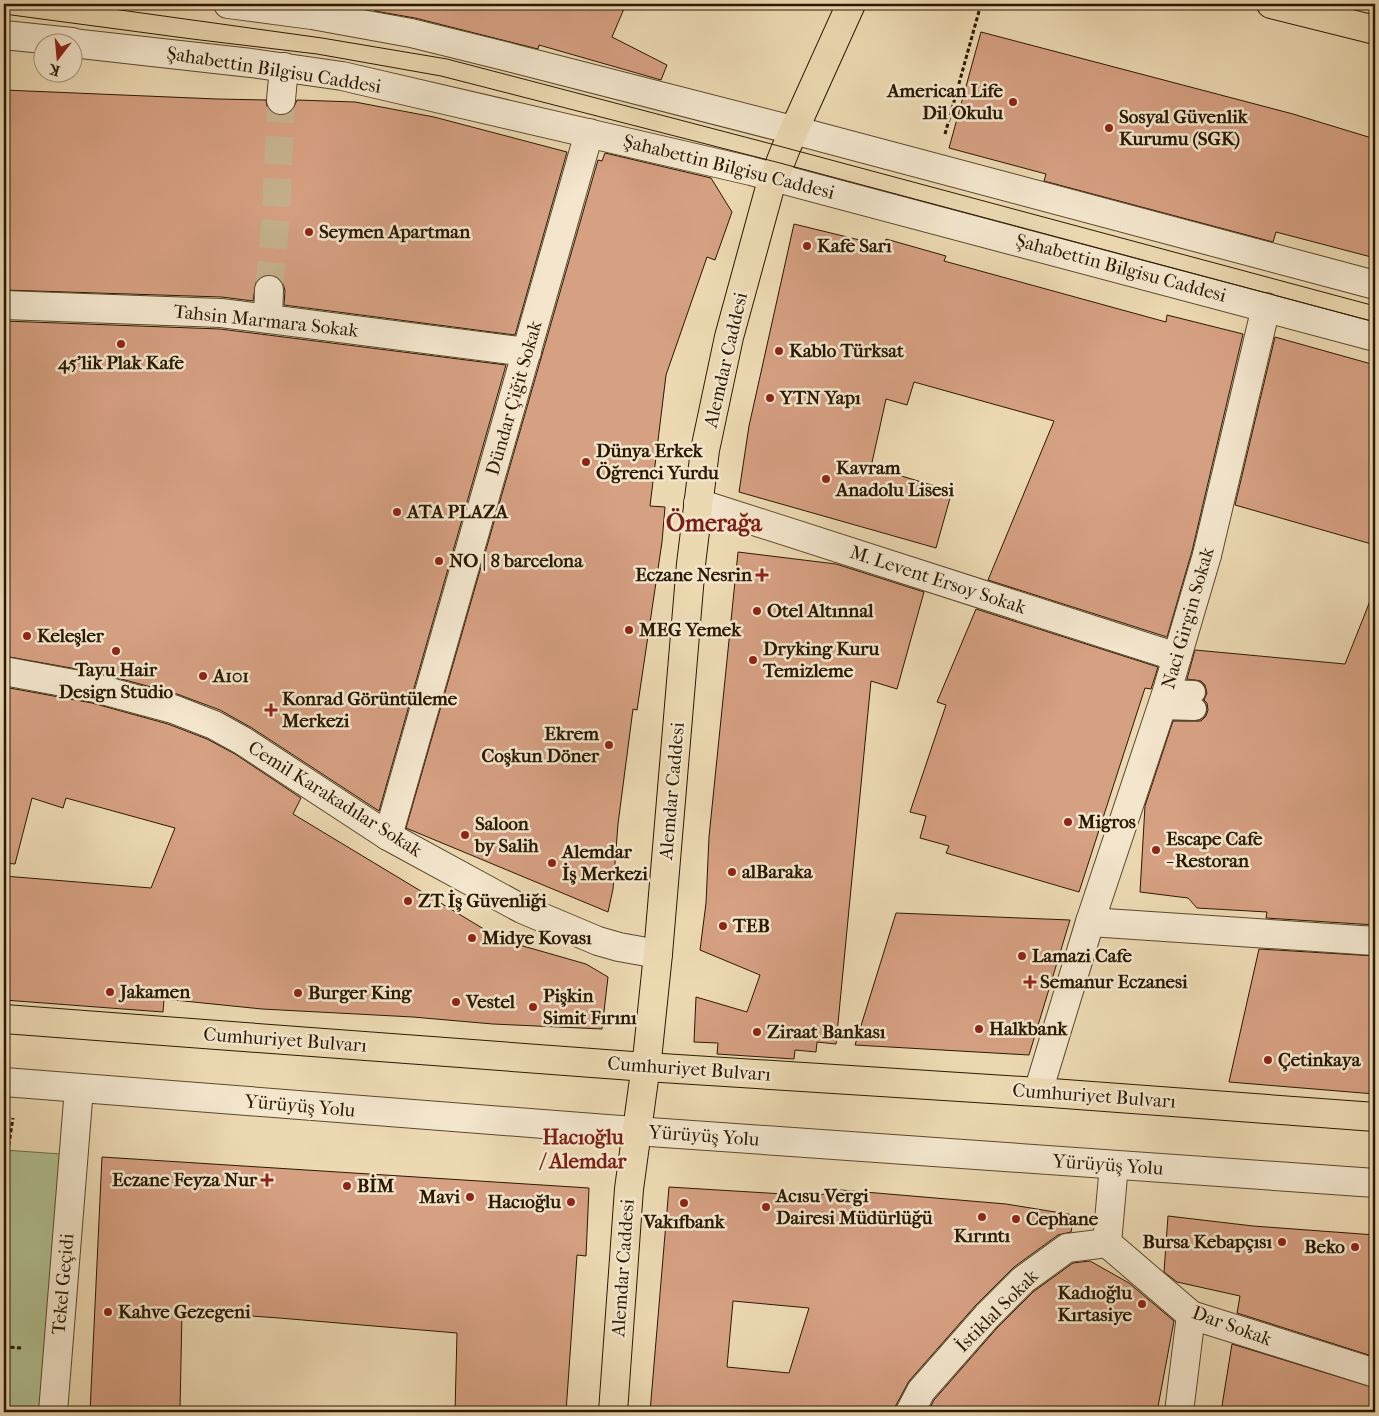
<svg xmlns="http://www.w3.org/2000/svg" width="1379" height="1416" viewBox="0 0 1379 1416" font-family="'IM FELL French Canon',serif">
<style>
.green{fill:#b1c091;stroke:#6e6c48}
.building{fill:#d6a082;stroke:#2a1800;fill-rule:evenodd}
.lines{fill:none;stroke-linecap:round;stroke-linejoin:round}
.pedestrian-tunnel{stroke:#c5b28e;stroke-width:28;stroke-dasharray:28 14;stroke-linecap:butt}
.service-casing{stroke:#5a482c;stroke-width:25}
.pedestrian-casing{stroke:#5a482c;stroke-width:30}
.minor-casing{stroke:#5a482c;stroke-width:30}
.primary-casing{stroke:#2a1800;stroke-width:30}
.path{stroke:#2a1800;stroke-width:3;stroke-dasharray:4 2.5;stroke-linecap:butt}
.service{stroke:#f3e6cd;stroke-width:22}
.pedestrian{stroke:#f3e6cd;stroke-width:28}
.minor{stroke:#f3e6cd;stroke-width:28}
.primary{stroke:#ecd9b2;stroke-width:28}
.tram{stroke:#2a1800;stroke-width:1}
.poi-dot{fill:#8f2418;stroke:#f3e6cd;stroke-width:2}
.labels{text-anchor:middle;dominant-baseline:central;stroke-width:5;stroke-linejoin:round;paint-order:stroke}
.street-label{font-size:19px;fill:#2a1800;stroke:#f3e6cd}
.poi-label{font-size:19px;font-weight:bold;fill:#2a1800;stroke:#f3e6cd;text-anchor:start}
.quarter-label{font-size:21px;font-weight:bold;fill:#7a1f14;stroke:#f3e6cd}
.district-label{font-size:24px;font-weight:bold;fill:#7a1f14;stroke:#f3e6cd}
</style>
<rect width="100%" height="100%" fill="#ecd9b2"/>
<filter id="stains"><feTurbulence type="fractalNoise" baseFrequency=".004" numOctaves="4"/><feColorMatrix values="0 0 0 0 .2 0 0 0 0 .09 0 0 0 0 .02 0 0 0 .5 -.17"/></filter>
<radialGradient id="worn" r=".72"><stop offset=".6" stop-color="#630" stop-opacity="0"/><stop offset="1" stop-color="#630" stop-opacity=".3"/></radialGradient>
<!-- green -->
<path class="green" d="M4 1150 75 1155 53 1412H4Z"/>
<!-- building -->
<g class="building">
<path d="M376 4H626L612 37 667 65 661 80 539 45 538 49 415 18 375 11Z"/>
<path d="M981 32 1293 114 1375 139V258L1276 232 1273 242 1044 181 1046 174 949 148Z"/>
<path d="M4 90 217 99 266 100 267 107 272 112 280 116 288 114 293 109 297 100 355 102 434 117 567 152 515 335 284 305 285 291 283 283 278 277 270 274 261 276 256 282 253 301 222 297 4 290Z"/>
<path d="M605 153 711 178 732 212 715 260 707 257 666 375 650 506 665 507 662 542 637 710 633 709 618 824 613 889 608 912 406 828 598 160 602 161Z"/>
<path d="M794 224 884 246 886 239 946 256 944 261 1166 322 1167 315 1243 334 1192 551 1167 637 988 580 1054 421 914 382 907 405 886 399 871 467 952 491 936 548 739 492 749 426Z"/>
<path d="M4 321 220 329 506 365 379 811 252 728 220 710 177 694 99 673 4 656Z"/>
<path d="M1275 337 1375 365V545L1235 505Z"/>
<path d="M738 552 836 564 924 592 897 689 871 681 836 1044 817 1042 816 1052 795 1050 794 1059 717 1054 718 1043 694 1042 696 997 747 1012 760 975 700 950 706 903 709 837Z"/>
<path d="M1374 591 1375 592V925L1266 918 1267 912 1197 908 1188 898 1140 892 1145 806 1173 721H1201L1206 716 1208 710 1207 703 1204 700 1207 693 1205 685 1201 681 1187 679 1195 650 1345 664Z"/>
<path d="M976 609 1158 667 1151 689 1145 688 1079 892 946 853 949 846 920 838 926 816 910 812 946 705 937 702Z"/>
<path d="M4 687 92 703 168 724 207 739 235 754 301 798 293 814 502 940 586 964 608 977 602 1029 493 1024 413 1017 262 1009 164 999 163 1012 4 1000V876L151 888 175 828 66 798 63 808 32 798 15 864 4 863Z"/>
<path d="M896 913 1070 920 1029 1055 855 1045Z"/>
<path d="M1259 949 1375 956V1094L1229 1082Z"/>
<path d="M102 1157 589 1188 586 1256 577 1255 566 1412H455L457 1333 279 1318 182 1311 180 1410 170 1408 168 1412H90Z"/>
<path d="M669 1187 816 1196 841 1190 1006 1204 1074 1215 1071 1232 1058 1235 1014 1267 975 1306 909 1381 896 1405 894 1412H650ZM733 1301 809 1308 789 1373 727 1367Z"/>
<path d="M1168 1216 1253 1226 1375 1235V1357L1237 1313 1240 1296 1177 1282 1164 1272Z"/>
<path d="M1090 1261 1129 1283 1174 1321 1157 1412H928L934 1400 998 1327 1033 1292 1073 1263Z"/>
<path d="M1232 1344 1375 1388V1412H1221Z"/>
</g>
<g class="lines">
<!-- pedestrian-tunnel -->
<path class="pedestrian-tunnel" d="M269 290 276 214 281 100"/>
<defs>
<g id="service">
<path d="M1167 691 1194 692"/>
<path d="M1161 708 1195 709"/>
</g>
<g id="pedestrian">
<path d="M228 4 312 15 411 33 512 58 816 136 1375 285"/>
<path d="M4 35 72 42"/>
<path d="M72 43 251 63 342 76 751 171 1375 337"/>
<path d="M281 100 284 67"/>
<path d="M4 305 221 313 527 352"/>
<path d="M268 319 269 290"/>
<path d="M1207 555 1266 307"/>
<path d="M388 836 589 133"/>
<path d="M4 1082 607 1129 1375 1183"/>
<path d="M1114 1165 1107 1243 1191 1315 1375 1373"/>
<path d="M53 1412 79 1088"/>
<path d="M910 1412 921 1391 987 1316 1023 1280 1067 1248 1107 1243"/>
<path d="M1179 1412 1191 1315"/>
</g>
<g id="minor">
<path d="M698 503 1177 657"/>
<path d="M4 671 95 688 132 698 173 709 214 725 243 741 388 836 522 909 598 941 619 947 658 954"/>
<path d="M1090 922 1375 941"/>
<path d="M1038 1092 1090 922 1167 691 1207 555"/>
</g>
<g id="primary">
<path d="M1271 4 1375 30"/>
<path d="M4 1019 646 1067 1038 1092 1375 1117"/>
<path d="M613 1412 629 1189 648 1050 658 954 691 564 705 450 729 337 769 191 786 148 851 4"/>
</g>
</defs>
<!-- service casing -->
<use href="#service" class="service-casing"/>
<!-- pedestrian casing -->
<use href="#pedestrian" class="pedestrian-casing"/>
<!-- minor casing -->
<use href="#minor" class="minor-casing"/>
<!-- primary casing -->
<use href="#primary" class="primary-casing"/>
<!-- path -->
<g class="path">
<path d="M945 134 981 4"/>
<path d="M4 1164 8 1150 13 1118"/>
<path d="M4 1347 22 1348"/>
</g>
<!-- service -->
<use href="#service" class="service"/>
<!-- pedestrian -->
<use href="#pedestrian" class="pedestrian"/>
<!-- minor -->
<use href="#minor" class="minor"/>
<!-- primary -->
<use href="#primary" class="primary"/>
<!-- tram -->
<g class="tram">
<path d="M77 4 322 38 447 59 764 142 1375 306"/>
<path d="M4 14 192 39 317 54 441 76 780 163 1375 322"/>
</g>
</g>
<!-- markers -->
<g class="poi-dot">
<circle cx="1013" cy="102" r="5"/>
<circle cx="1109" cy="128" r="5"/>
<circle cx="309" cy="232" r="5"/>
<circle cx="807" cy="246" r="5"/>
<circle cx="121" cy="344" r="5"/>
<circle cx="779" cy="351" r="5"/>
<circle cx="770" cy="398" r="5"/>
<circle cx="586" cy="462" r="5"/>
<circle cx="826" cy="479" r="5"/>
<circle cx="397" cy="512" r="5"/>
<circle cx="439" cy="561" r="5"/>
<path d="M759.5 567.5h5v5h5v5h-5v5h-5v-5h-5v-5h5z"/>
<circle cx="757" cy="611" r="5"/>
<circle cx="629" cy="630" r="5"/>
<circle cx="27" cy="636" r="5"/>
<circle cx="116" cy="651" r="5"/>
<circle cx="753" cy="660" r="5"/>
<circle cx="203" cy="676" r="5"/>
<path d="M268.5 702.5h5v5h5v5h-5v5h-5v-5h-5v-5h5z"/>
<circle cx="609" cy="745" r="5"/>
<circle cx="1068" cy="822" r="5"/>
<circle cx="465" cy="835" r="5"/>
<circle cx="1156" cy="850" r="5"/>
<circle cx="552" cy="863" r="5"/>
<circle cx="732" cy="872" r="5"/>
<circle cx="408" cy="901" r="5"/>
<circle cx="723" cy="926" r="5"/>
<circle cx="472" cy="938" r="5"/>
<circle cx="1022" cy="956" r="5"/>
<path d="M1027.5 974.5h5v5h5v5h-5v5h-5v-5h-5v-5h5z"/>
<circle cx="110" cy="992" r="5"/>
<circle cx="298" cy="993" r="5"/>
<circle cx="456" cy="1002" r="5"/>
<circle cx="533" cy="1007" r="5"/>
<circle cx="979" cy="1029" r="5"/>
<circle cx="757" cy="1032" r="5"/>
<circle cx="1268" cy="1060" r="5"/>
<path d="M264.5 1172.5h5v5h5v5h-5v5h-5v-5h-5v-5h5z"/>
<circle cx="347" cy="1186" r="5"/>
<circle cx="470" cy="1197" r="5"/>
<circle cx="571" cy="1202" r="5"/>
<circle cx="684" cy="1203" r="5"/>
<circle cx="766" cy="1207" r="5"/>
<circle cx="982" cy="1217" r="5"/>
<circle cx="1016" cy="1219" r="5"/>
<circle cx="1282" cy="1242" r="5"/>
<circle cx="1355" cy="1247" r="5"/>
<circle cx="1142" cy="1304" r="5"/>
<circle cx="108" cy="1312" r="5"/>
</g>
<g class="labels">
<!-- street labels -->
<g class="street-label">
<text transform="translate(274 70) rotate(9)">Şahabettin Bilgisu Caddesi</text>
<text transform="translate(729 167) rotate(14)">Şahabettin Bilgisu Caddesi</text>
<text transform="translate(1121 268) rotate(15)">Şahabettin Bilgisu Caddesi</text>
<text transform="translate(266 321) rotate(6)">Tahsin Marmara Sokak</text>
<text transform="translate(726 360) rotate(-77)">Alemdar Caddesi</text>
<text transform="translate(514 398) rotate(-74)">Dündar Çiğit Sokak</text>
<text transform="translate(938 580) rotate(18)">M. Levent Ersoy Sokak</text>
<text transform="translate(1188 618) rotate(-74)">Naci Girgin Sokak</text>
<text transform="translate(672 791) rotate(-85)">Alemdar Caddesi</text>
<text transform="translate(335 799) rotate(32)">Cemil Karakadılar Sokak</text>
<text transform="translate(285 1040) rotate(4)">Cumhuriyet Bulvarı</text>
<text transform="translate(689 1069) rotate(4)">Cumhuriyet Bulvarı</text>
<text transform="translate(1094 1096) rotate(4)">Cumhuriyet Bulvarı</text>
<text transform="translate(300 1106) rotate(5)">Yürüyüş Yolu</text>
<text transform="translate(704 1136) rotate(4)">Yürüyüş Yolu</text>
<text transform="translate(1108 1165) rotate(4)">Yürüyüş Yolu</text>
<text transform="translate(623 1268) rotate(-86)">Alemdar Caddesi</text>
<text transform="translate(63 1284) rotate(-85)">Tekel Geçidi</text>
<text transform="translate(997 1311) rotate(-45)">İstiklal Sokak</text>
<text transform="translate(1232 1326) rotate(20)">Dar Sokak</text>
</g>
<!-- poi labels -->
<g class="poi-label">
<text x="1003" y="91" text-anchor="end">American Life<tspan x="1003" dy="22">Dil Okulu</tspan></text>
<text x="1119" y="117">Sosyal Güvenlik<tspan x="1119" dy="22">Kurumu (SGK)</tspan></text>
<text x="319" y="232">Seymen Apartman</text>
<text x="817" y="246">Kafe Sarı</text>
<text x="789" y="351">Kablo Türksat</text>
<text x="121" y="363" text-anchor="middle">45'lik Plak Kafe</text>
<text x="780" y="398">YTN Yapı</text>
<text x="596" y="451">Dünya Erkek<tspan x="596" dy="22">Öğrenci Yurdu</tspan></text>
<text x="836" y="468">Kavram<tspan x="836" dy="22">Anadolu Lisesi</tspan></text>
<text x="407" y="512">ATA PLAZA</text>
<text x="449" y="561">NO | 8 barcelona</text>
<text x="752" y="575" text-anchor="end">Eczane Nesrin</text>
<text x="767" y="611">Otel Altınnal</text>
<text x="639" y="630">MEG Yemek</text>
<text x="37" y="636">Keleşler</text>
<text x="763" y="649">Dryking Kuru<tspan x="763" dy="22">Temizleme</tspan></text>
<text x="116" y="670" text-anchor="middle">Tayu Hair<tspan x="116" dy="22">Design Studio</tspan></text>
<text x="213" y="676">A101</text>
<text x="282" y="699">Konrad Görüntüleme<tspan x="282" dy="22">Merkezi</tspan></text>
<text x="599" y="734" text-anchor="end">Ekrem<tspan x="599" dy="22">Coşkun Döner</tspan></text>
<text x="1078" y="822">Migros</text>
<text x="475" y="824">Saloon<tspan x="475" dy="22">by Salih</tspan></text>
<text x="1166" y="839">Escape Cafe<tspan x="1166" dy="22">- Restoran</tspan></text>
<text x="562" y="852">Alemdar<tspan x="562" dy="22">İş Merkezi</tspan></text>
<text x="742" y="872">alBaraka</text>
<text x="418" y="901">ZT İş Güvenliği</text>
<text x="733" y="926">TEB</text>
<text x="482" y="938">Midye Kovası</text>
<text x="1032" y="956">Lamazi Cafe</text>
<text x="1040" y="982">Semanur Eczanesi</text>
<text x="120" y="992">Jakamen</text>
<text x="308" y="993">Burger King</text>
<text x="543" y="996">Pişkin<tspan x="543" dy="22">Simit Fırını</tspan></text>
<text x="466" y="1002">Vestel</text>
<text x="989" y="1029">Halkbank</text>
<text x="767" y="1032">Ziraat Bankası</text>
<text x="1278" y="1060">Çetinkaya</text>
<text x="257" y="1180" text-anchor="end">Eczane Feyza Nur</text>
<text x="357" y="1186">BİM</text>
<text x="776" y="1196">Acısu Vergi<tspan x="776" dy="22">Dairesi Müdürlüğü</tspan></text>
<text x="460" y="1197" text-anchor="end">Mavi</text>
<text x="561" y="1202" text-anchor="end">Hacıoğlu</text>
<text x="1026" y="1219">Cephane</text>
<text x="684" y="1222" text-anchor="middle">Vakıfbank</text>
<text x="982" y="1236" text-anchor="middle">Kırıntı</text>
<text x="1272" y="1242" text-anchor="end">Bursa Kebapçısı</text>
<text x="1345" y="1247" text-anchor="end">Beko</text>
<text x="1132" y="1293" text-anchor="end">Kadıoğlu<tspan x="1132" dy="22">Kırtasiye</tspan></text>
<text x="118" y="1312">Kahve Gezegeni</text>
</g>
<!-- quarter labels -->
<g class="quarter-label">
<text x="583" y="1137">Hacıoğlu<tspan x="583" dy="24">/ Alemdar</tspan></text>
</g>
<!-- district labels -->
<g class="district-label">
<text x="714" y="523">Ömerağa</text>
</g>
</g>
<!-- margin -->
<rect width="1379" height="1416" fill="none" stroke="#ecd9b2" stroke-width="20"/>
<rect x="5" y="5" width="1369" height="1406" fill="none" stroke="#2a1800" stroke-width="2.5"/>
<rect x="10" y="10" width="1359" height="1396" fill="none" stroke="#2a1800"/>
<!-- north arrow -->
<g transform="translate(58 58) rotate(196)"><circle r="24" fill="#f3e6cd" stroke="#a3947b"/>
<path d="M0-4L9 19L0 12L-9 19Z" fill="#8f2418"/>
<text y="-8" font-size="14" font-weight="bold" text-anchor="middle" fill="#2a1800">K</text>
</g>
<rect width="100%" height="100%" filter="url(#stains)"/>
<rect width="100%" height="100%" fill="url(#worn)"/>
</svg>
